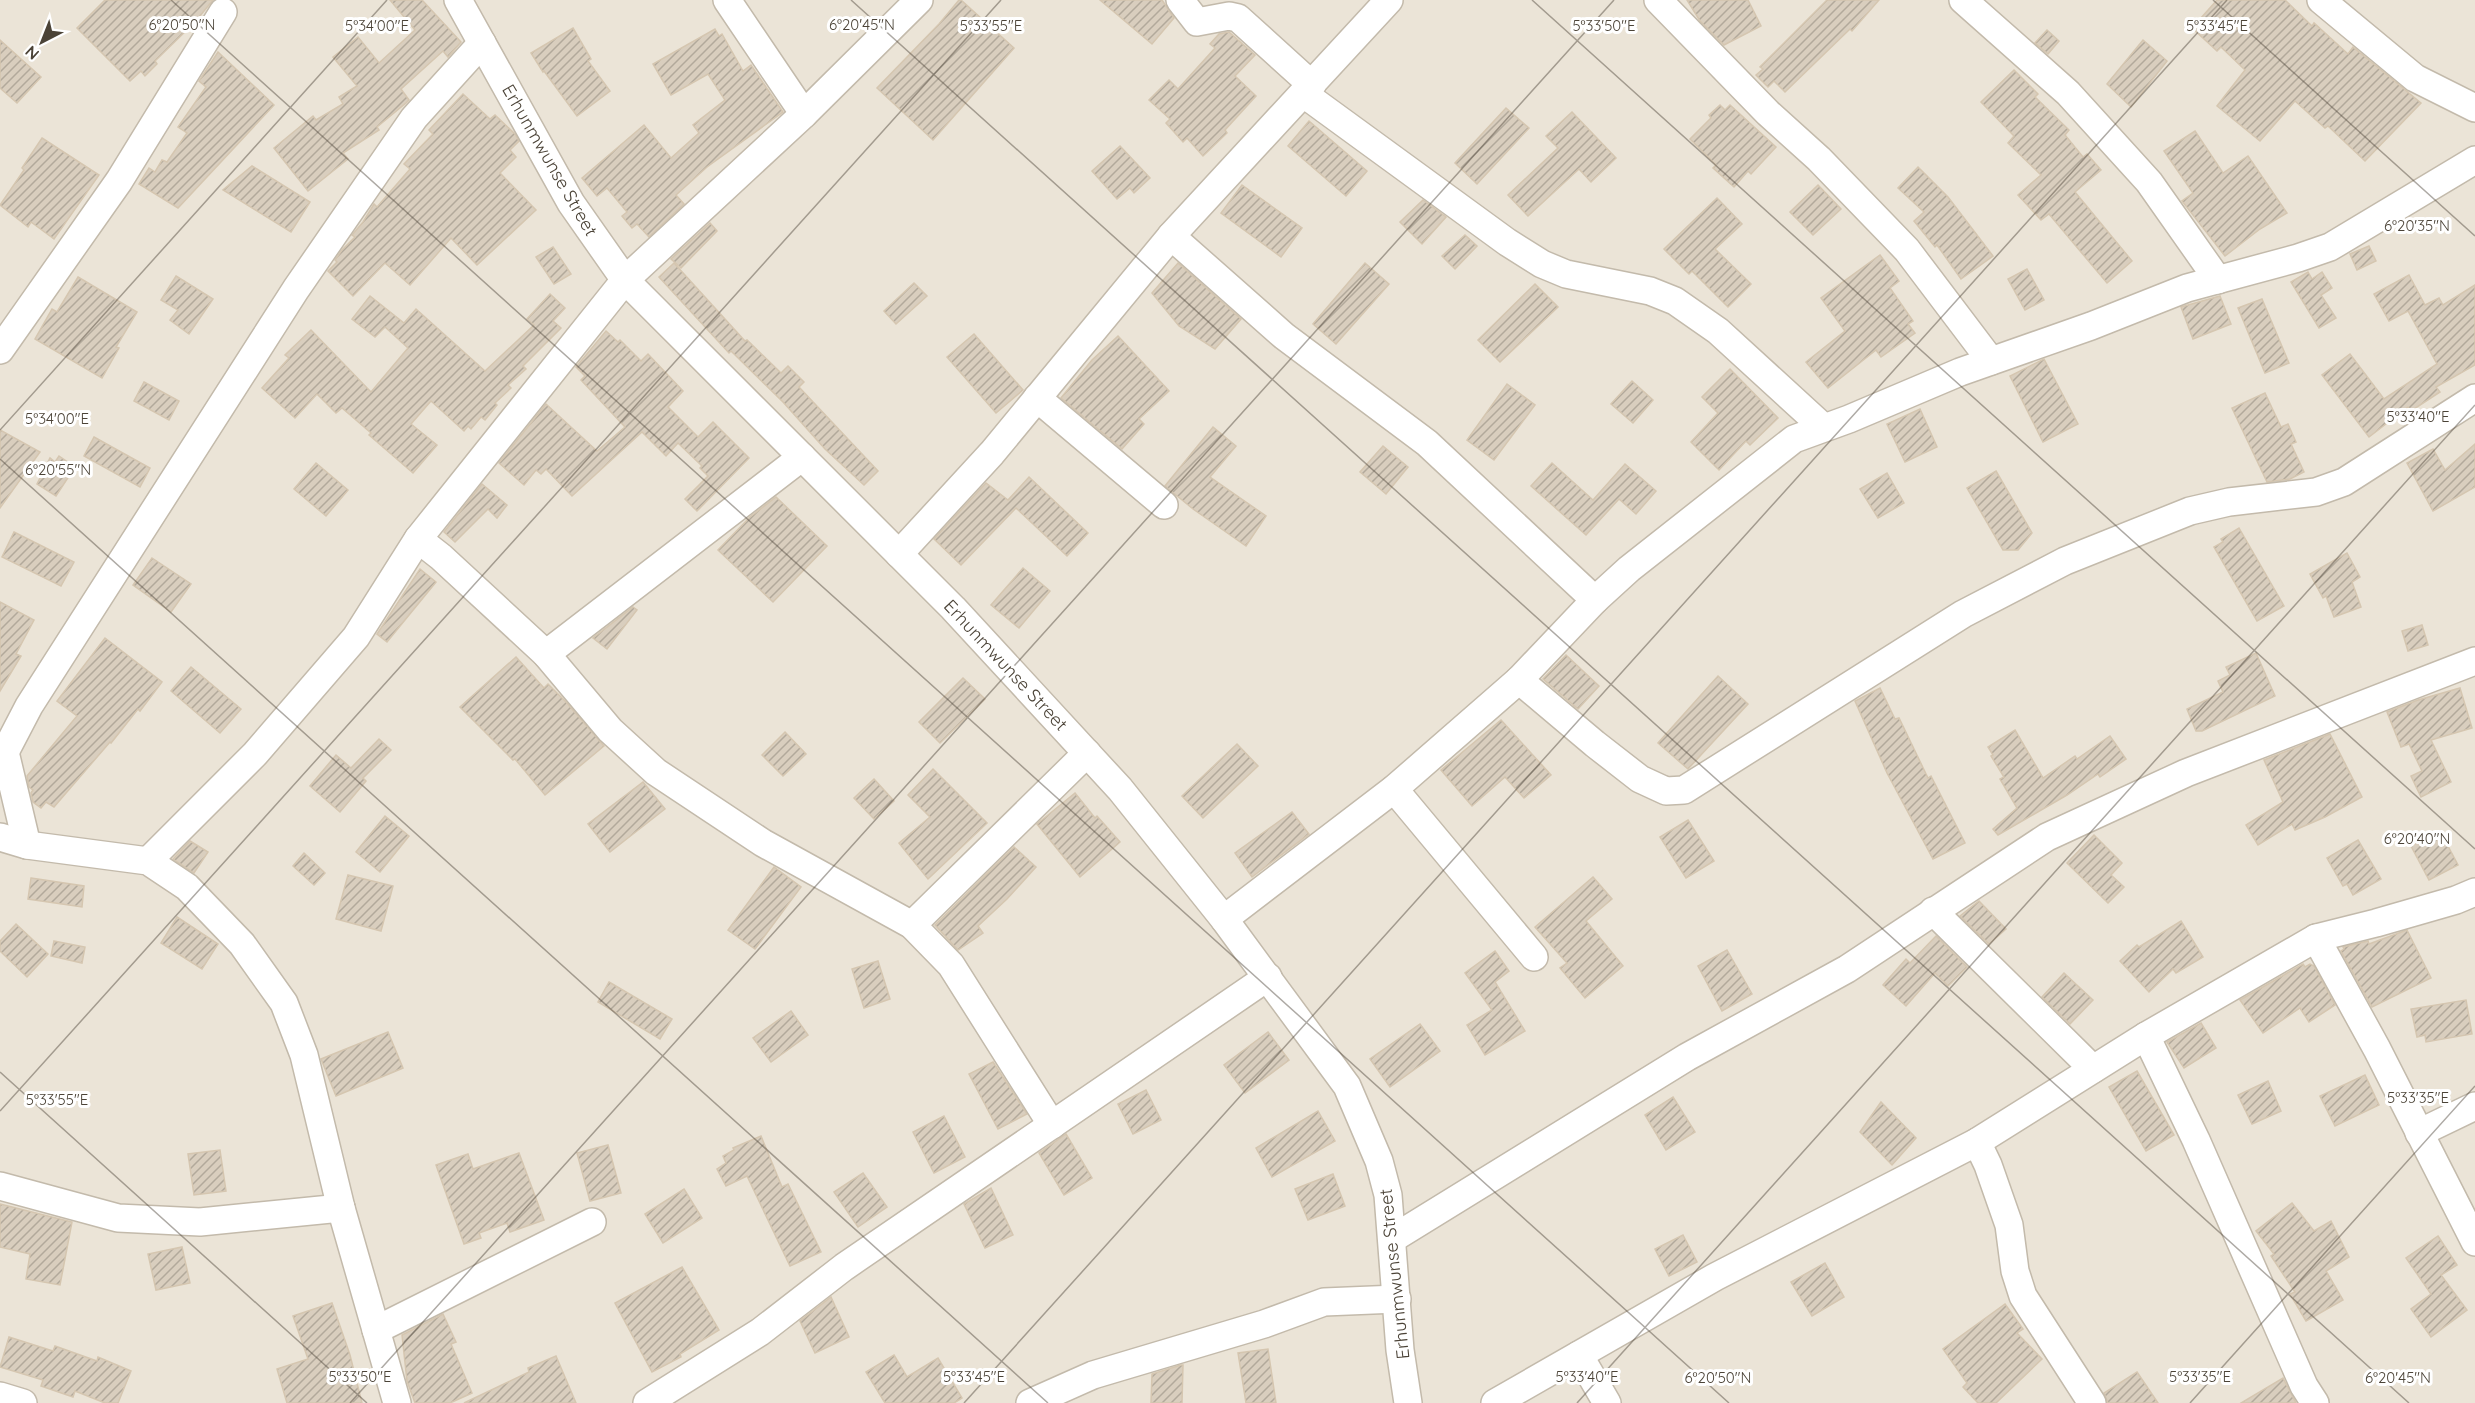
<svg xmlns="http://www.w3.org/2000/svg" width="2475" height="1403" viewBox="0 0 2475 1403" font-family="Quicksand,sans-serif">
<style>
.residential{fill:#ebe4d7}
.building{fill:url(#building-hatch);stroke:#d5c6b0;stroke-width:1.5}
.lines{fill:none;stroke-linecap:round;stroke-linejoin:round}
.minor-casing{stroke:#c3baab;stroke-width:30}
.minor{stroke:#fff;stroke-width:27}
.ticks{fill:none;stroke:#4b4337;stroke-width:1.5;stroke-opacity:0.45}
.labels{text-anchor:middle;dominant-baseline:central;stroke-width:6;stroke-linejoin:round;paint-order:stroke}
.street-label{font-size:18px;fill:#4b4337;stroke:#fff}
.ticks-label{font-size:15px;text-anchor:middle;fill:#4b4337;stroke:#fff;stroke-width:6;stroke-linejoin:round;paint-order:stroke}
</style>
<defs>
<pattern id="building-hatch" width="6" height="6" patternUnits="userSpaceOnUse" patternTransform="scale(1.5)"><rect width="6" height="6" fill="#d9cebe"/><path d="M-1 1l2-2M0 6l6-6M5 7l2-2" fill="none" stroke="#b2a99b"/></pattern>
</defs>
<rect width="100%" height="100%" fill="#f6f2ea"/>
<!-- residential -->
<rect class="residential" x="0" y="0" width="2475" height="1403"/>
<!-- building -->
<g class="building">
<path d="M105 0H213L195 22 155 61 157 64 145 76 141 71 130 81 77 28Z"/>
<path d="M390 0H422L461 42 448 57 443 51 401 89 409 100 406 103 377 127 379 130 343 153 348 159 308 191 274 148 313 116 316 120 343 104 339 97 357 86 333 57 358 37 379 63 415 30Z"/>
<path d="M959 0H961L1014 48 933 140 877 88 939 24Z"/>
<path d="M1100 0H1162L1174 18 1152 44Z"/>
<path d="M1687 0H1748L1761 26 1724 45 1700 21Z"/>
<path d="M1827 0H1879L1852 31 1850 29 1785 92 1774 81 1768 87 1756 75 1763 69 1760 67Z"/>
<path d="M2217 0H2285L2312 26 2314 23 2348 54 2353 47 2421 103 2365 161 2328 126 2325 128 2295 101 2260 141 2217 106 2245 70 2221 47 2217 51 2192 28Z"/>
<path d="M573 28 591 59 588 61 610 91 577 116 544 71 543 72 531 53Z"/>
<path d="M715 29 719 36 722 34 743 71 751 65 783 112 707 167 676 195 684 204 649 237 637 224 632 228 622 216 627 212 607 188 597 196 582 178 644 125 671 158 699 133 693 125 725 100 708 74 671 95 653 64Z"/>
<path d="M2047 30 2059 41 2048 54 2035 43Z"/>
<path d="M1229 32 1255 55 1235 76 1256 96 1225 130 1227 133 1203 156 1187 138 1183 142 1166 123 1170 119 1149 100 1169 80 1178 89 1215 48 1210 44 1219 34Z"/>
<path d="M0 40 41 77 17 103 0 88Z"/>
<path d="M2143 40 2167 61 2131 107 2107 84Z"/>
<path d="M218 52 274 105 178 208 139 184 149 168 155 172 162 160 167 162 187 133 178 127 206 87 199 81Z"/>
<path d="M2014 70 2038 94 2035 97 2069 130 2065 135 2083 157 2087 154 2101 170 2075 192 2132 261 2107 283 2049 214 2041 220 2018 195 2041 175 2008 143 2014 136 1981 102Z"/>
<path d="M463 94 490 119 495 115 515 134 519 141 510 150 516 157 500 173 536 210 477 265 451 238 410 285 385 263 353 296 328 271 337 262 335 260 342 250 355 237 352 235 363 222 374 204 377 207 410 169 404 164 433 134 429 130Z"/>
<path d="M1720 105 1725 110 1730 105 1776 147 1751 174 1748 171 1734 187 1713 168 1716 165 1690 139 1711 118 1709 115Z"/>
<path d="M1506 108 1529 128 1477 184 1455 163Z"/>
<path d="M1572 112 1616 158 1591 182 1579 169 1528 216 1508 195 1558 148 1546 136Z"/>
<path d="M1309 121 1367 171 1346 196 1288 146Z"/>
<path d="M2195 131 2223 173 2248 156 2287 213 2260 229 2225 256 2182 201 2193 193 2164 151Z"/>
<path d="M42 138 99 175 54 239 31 222 28 227 0 205 24 170 22 168Z"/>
<path d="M1120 146 1150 178 1134 193 1130 188 1117 199 1092 171Z"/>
<path d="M252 166 310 202 291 232 223 190Z"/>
<path d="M1918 167 1948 197 1993 256 1961 279 1937 245 1935 247 1914 221 1924 212 1898 188Z"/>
<path d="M1242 185 1302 228 1281 257 1221 213Z"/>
<path d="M1818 185 1841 209 1813 235 1790 212Z"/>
<path d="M1717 198 1742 224 1715 249 1751 284 1728 307 1692 271 1689 274 1664 249Z"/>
<path d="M1423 200 1446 217 1422 244 1400 222Z"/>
<path d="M710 223 717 231 681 268 671 259Z"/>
<path d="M1465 235 1477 246 1455 269 1442 256Z"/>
<path d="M2369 246 2376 261 2357 270 2350 254Z"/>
<path d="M553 247 571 274 554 284 536 257Z"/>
<path d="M1880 255 1899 281 1890 288 1913 321 1908 324 1915 333 1881 357 1876 350 1828 388 1806 362 1845 331 1821 298Z"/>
<path d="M674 263 745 341 747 340 781 373 788 366 804 382 799 387 878 471 864 485 825 449 783 402 731 351 729 353 659 277Z"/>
<path d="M1178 263 1241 319 1215 349 1179 326 1152 293Z"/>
<path d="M1365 263 1389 284 1336 344 1313 324Z"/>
<path d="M2027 269 2044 300 2025 310 2008 279Z"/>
<path d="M2308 272 2312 279 2322 272 2332 288 2321 295 2336 318 2319 328 2291 282Z"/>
<path d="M2409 275 2425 305 2439 298 2443 305 2475 285V365L2436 387 2440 392 2411 411 2408 407 2369 437 2322 375 2350 354 2384 399 2437 364 2408 311 2389 321 2374 294Z"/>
<path d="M176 276 213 299 189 334 170 320 178 310 161 300Z"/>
<path d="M78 277 137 312 116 347 119 348 102 378 35 339 52 309 57 312Z"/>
<path d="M914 283 927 296 896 324 884 311Z"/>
<path d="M1535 284 1558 307 1500 362 1478 340Z"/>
<path d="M550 294 565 308 553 321 561 328 523 366 526 369 508 385 511 388 495 403 497 405 485 420 481 417 471 429 468 426 464 431 431 401 411 424 437 445 413 473 369 435 371 433 342 408 336 413 317 394 295 418 262 388 289 358 285 355 311 330 371 392 408 348 385 327 375 337 352 319 370 296 404 323 416 309 485 371 534 325 527 319Z"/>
<path d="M2220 296 2231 324 2193 339 2181 307Z"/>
<path d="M2262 299 2289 363 2265 373 2238 308Z"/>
<path d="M606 331 618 342 620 340 641 361 648 354 683 391 668 407 698 437 713 422 749 458 697 511 685 499 708 476 700 468 702 466 678 443 666 456 642 432 572 496 546 469 541 474 536 470 524 485 499 463 546 404 597 451 625 427 581 380 585 376 576 367Z"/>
<path d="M974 334 1023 390 996 413 947 357Z"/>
<path d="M1118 336 1169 391 1139 419 1144 424 1122 449 1061 398 1092 360Z"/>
<path d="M2044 359 2078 424 2043 442 2010 376Z"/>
<path d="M1730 369 1778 418 1750 445 1746 441 1719 470 1691 442 1718 413 1702 397Z"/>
<path d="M1632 381 1653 400 1633 423 1611 404Z"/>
<path d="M144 382 179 401 169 420 134 401Z"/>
<path d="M1507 384 1535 405 1494 460 1467 440Z"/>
<path d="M2265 393 2281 427 2288 424 2296 442 2291 444 2304 472 2290 479 2267 482 2232 408Z"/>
<path d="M1920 409 1937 447 1905 462 1887 424Z"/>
<path d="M1213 427 1236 446 1210 477 1266 516 1246 546 1193 509 1165 486Z"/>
<path d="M0 430 40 452 0 508Z"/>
<path d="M94 437 150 468 140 487 84 456Z"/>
<path d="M2475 444V487L2433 511 2407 463 2433 449 2445 470Z"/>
<path d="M1383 446 1408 467 1386 494 1360 472Z"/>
<path d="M59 456 75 467 56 496 37 484 50 458 55 462Z"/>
<path d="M316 463 348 490 326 516 294 489Z"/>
<path d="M1552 463 1593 500 1625 464 1656 491 1636 514 1619 499 1586 535 1531 486Z"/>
<path d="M1996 471 2032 533 2018 550H2003L1967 488Z"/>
<path d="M1887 473 1904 503 1878 518 1860 489Z"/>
<path d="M1029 477 1088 533 1067 556 1016 508 961 565 934 539 986 483 1008 500Z"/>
<path d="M482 484 507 505 497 518 488 509 455 542 444 532Z"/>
<path d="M776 497 827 546 773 602 718 550 750 517Z"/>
<path d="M2239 528 2284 606 2257 621 2214 547 2223 542 2221 539Z"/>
<path d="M14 532 74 562 61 586 2 557Z"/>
<path d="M2347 553 2360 577 2352 582 2361 607 2334 617 2326 596 2323 598 2310 574Z"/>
<path d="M152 558 191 584 171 612 133 585Z"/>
<path d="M1023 568 1050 591 1019 628 991 605Z"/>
<path d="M420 569 436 582 387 642 377 634Z"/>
<path d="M0 602 34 620 16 654 21 656 0 691Z"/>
<path d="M633 607 637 610 607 649 593 638Z"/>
<path d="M2422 625 2428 645 2408 651 2402 631Z"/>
<path d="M105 638 162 682 140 711 138 709 111 743 110 742 54 807 46 802 41 808 33 802 31 793 33 790 29 787 27 776 77 716 57 701Z"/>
<path d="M2256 653 2275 696 2202 731H2196L2187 709 2223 692 2218 681 2230 675 2226 667Z"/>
<path d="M1566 655 1599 686 1578 709 1543 679Z"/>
<path d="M516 657 544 688 548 684 566 702 604 746 545 795 515 759 513 760 460 707Z"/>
<path d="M191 667 241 709 220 733 171 691Z"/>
<path d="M1718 676 1748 704 1688 769 1658 743Z"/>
<path d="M963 678 985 699 940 743 919 722Z"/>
<path d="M1880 688 1895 719 1899 718 1928 778 1931 776 1965 843 1933 859 1887 773 1855 701Z"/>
<path d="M2460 688 2472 728 2431 740 2451 782 2421 797 2411 776 2422 771 2409 744 2401 747 2387 712 2418 700Z"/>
<path d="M1501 720 1551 775 1524 798 1505 777 1472 806 1441 770Z"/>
<path d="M2015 730 2043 778 2075 756 2077 759 2110 736 2126 759 2100 777 2098 774 2067 795 1998 835 1993 829 2017 808 2000 779 2004 777 1991 756 1993 755 1988 747Z"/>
<path d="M785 732 806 754 783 776 762 755Z"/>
<path d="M2330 734 2362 797 2325 817 2295 830 2292 824 2258 845 2246 825 2283 802 2264 760Z"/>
<path d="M379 739 391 750 363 778 366 781 340 812 310 786 336 755 351 768Z"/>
<path d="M1237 744 1258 766 1203 818 1182 796Z"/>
<path d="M933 769 987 823 928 879 899 843 930 817 908 795Z"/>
<path d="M874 779 894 801 874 819 854 798Z"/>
<path d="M643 782 665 809 610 852 588 824Z"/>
<path d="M1075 793 1095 818 1097 816 1120 842 1080 877 1037 824Z"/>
<path d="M1292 812 1309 834 1252 877 1235 853Z"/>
<path d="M385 816 409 836 380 872 356 852Z"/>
<path d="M1688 820 1714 861 1686 878 1660 837Z"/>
<path d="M2440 831 2458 865 2429 880 2411 846Z"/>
<path d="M2094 835 2122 863 2111 875 2124 887 2108 903 2067 863Z"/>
<path d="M2358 840 2381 879 2353 895 2347 884 2343 886 2327 858Z"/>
<path d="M190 841 208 852 194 873 173 859Z"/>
<path d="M1014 847 1036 867 1007 899 978 926 983 933 958 950 935 925Z"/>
<path d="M304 853 325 873 314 885 293 866Z"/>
<path d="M774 867 801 887 755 949 728 930Z"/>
<path d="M348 875 393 886 381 931 336 919Z"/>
<path d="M1593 877 1612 899 1586 921 1623 966 1585 998 1560 968 1567 963 1535 927Z"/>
<path d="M31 878 84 886 82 907 28 899Z"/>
<path d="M1979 901 2006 929 1989 944 1960 916Z"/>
<path d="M177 917 218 944 202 969 161 943Z"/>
<path d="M2181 921 2203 957 2176 973 2173 969 2149 992 2120 961 2137 945 2139 947Z"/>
<path d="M16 924 48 954 27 977 0 951V941Z"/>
<path d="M2407 930 2431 978 2372 1007 2341 951 2344 949 2343 947 2368 941 2369 944Z"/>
<path d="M1936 936 1967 967 1948 986 1935 973 1906 1006 1883 985 1906 959 1910 963Z"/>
<path d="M54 941 85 947 82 963 51 956Z"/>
<path d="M1727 950 1752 994 1722 1011 1698 966Z"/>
<path d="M1495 951 1509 971 1495 982 1525 1031 1485 1055 1467 1025 1492 1010 1465 973Z"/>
<path d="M878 961 890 999 864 1008 852 969Z"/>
<path d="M2303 964 2305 967 2310 964 2314 966 2335 1005 2309 1022 2300 1008 2263 1033 2240 1000Z"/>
<path d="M2064 973 2093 1000 2070 1024 2042 997Z"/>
<path d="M609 982 672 1019 660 1039 598 1002Z"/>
<path d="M2466 1000 2472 1034 2426 1042 2425 1035 2417 1037 2411 1009Z"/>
<path d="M791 1011 808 1035 771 1062 753 1038Z"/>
<path d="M2201 1023 2216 1048 2184 1068 2167 1042Z"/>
<path d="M1420 1024 1440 1051 1390 1087 1370 1059Z"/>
<path d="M388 1032 403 1068 336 1096 321 1059Z"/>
<path d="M1268 1032 1289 1060 1245 1093 1224 1065Z"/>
<path d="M993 1062 1027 1114 998 1129 969 1074Z"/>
<path d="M2137 1071 2174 1135 2146 1151 2109 1087Z"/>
<path d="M2365 1075 2379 1105 2335 1126 2320 1096Z"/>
<path d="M2268 1081 2281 1111 2252 1124 2238 1095Z"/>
<path d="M1146 1090 1161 1120 1133 1134 1118 1104Z"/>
<path d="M1673 1097 1695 1132 1666 1150 1645 1115Z"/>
<path d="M1881 1102 1916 1138 1892 1165 1860 1132Z"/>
<path d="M1318 1111 1335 1141 1272 1177 1256 1148Z"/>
<path d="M944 1116 965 1157 934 1173 913 1132Z"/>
<path d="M1066 1134 1092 1178 1064 1195 1039 1153Z"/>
<path d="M761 1136 782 1187 788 1184 821 1252 790 1266 747 1176 726 1186 717 1169 726 1163 723 1156 734 1150 733 1148Z"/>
<path d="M608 1145 621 1193 590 1201 577 1153Z"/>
<path d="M220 1150 226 1191 194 1195 188 1154Z"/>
<path d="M519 1153 544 1220 510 1232 507 1223 479 1233 481 1238 464 1244 436 1165 468 1154 473 1169Z"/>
<path d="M863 1173 887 1207 858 1227 834 1192Z"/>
<path d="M1333 1174 1345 1206 1308 1220 1295 1189Z"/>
<path d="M991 1188 1013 1235 985 1248 964 1204Z"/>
<path d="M684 1189 702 1218 663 1243 645 1214Z"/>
<path d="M2292 1203 2314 1231 2331 1221 2349 1257 2326 1271 2343 1300 2306 1321 2290 1294 2295 1292 2271 1256 2274 1254 2256 1231Z"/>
<path d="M0 1204 72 1222 60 1285 26 1279 30 1254 0 1247Z"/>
<path d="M1683 1235 1697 1262 1669 1276 1655 1249Z"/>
<path d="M2438 1236 2457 1265 2441 1275 2467 1310 2431 1337 2411 1309 2431 1294 2406 1258Z"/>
<path d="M182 1247 190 1283 156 1290 148 1254Z"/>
<path d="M1825 1263 1844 1297 1812 1316 1791 1282Z"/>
<path d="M682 1267 719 1330 680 1354 681 1357 652 1372 615 1303Z"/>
<path d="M831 1297 849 1337 815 1353 800 1321Z"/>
<path d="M332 1303 350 1355 362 1403H287L277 1369 308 1359 293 1316Z"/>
<path d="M2005 1304 2023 1329 2017 1333 2042 1359 1996 1403H1978L1963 1387 1967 1383 1943 1349Z"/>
<path d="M443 1314 456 1342 451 1344 472 1393 450 1403H415L407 1381 402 1335Z"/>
<path d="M9 1337 53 1351 55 1346 97 1361 98 1357 131 1371 118 1403H105L75 1391 73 1397 41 1386 43 1380 0 1367Z"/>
<path d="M1268 1349 1276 1403H1246L1238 1353Z"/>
<path d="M894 1355 907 1377 938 1358 962 1398 954 1403H885L866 1372Z"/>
<path d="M556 1356 576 1403H464L529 1372 528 1368Z"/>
<path d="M1181 1365H1183L1182 1403H1151L1152 1374Z"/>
<path d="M2137 1372 2158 1403H2108L2104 1393Z"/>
<path d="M2283 1378 2296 1403H2241Z"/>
</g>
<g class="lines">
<defs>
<g id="minor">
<path d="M458 0 571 203 625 280 953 608 1120 789 1224 919 1347 1086 1379 1161 1388 1195 1400 1350 1408 1403"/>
<path d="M727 0 804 114"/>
<path d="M1180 0 1197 22 1229 16 1238 18 1312 85"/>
<path d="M1658 0 1768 113 1819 159 1907 250 1991 361"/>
<path d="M1963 0 2068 93 2149 182 2218 280"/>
<path d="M2321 0 2415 78 2475 108"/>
<path d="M1304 94 1507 242 1542 264 1566 274 1650 291 1675 301 1718 331 1823 427"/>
<path d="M1171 236 1284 336 1427 443 1595 600"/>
<path d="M0 350 119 181 223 12"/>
<path d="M1037 398 1164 505"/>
<path d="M418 539 441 557 546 654 610 730 656 772 763 843 912 925 951 965 1052 1125"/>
<path d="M899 554 992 453 1171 236 1389 0"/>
<path d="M546 654 802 457"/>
<path d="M1519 680 1595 744 1640 779 1666 791 1684 790 1963 614 2065 561 2190 511 2229 502 2316 492 2344 482 2475 398"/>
<path d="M5 752 27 845"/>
<path d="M0 755 5 752 29 706 296 289 414 118 482 43"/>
<path d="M1394 789 1534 957"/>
<path d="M0 837 27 845 148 861 187 887 242 944 284 1003 304 1055 341 1208 397 1403"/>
<path d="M148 861 255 754 356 637 418 539 625 280 804 114 919 0"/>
<path d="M1933 911 2093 1069"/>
<path d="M1224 919 1394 789 1519 680 1595 600 1629 569 1794 439 1849 419 1960 372 2091 326 2187 288 2298 258 2330 247 2475 160"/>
<path d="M912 925 1087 753"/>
<path d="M2316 938 2377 1049 2475 1242"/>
<path d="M2146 1036 2196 1140 2304 1386 2315 1403"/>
<path d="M2419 1133 2475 1106"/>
<path d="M1977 1142 1988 1165 2009 1225 2015 1271 2023 1296 2092 1403"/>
<path d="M0 1186 118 1218 200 1222 341 1208"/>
<path d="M1392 1239 1687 1057 1847 969 2047 837 2186 773 2475 661"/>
<path d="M376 1330 592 1222"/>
<path d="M1579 1355 1607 1403"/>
<path d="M0 1396 23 1403"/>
<path d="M647 1403 760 1332 844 1267 1268 977"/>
<path d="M1030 1403 1093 1375 1264 1324 1324 1302 1397 1299"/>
<path d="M1495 1403 1715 1277 1977 1142 2146 1036 2316 938 2376 923 2456 900 2475 892"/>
</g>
</defs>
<!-- minor casing -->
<use href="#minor" class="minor-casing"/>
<!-- minor -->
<use href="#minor" class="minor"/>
</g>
<!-- ticks -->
<path class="ticks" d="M171 0 1729 1403M851 0 2409 1403M1532 0 2475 849M2213 0 2475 236M0 430 387 0M0 459 1048 1403M0 1072 367 1403M0 1111 1001 0M350 1403 1614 0M964 1403 2227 0M1577 1403 2475 405M2190 1403 2475 1086"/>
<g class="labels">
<!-- street labels -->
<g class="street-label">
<text transform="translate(550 160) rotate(60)">Erhunmwunse Street</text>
<text transform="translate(1006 665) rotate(47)">Erhunmwunse Street</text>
<text transform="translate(1394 1274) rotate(-96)">Erhunmwunse Street</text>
</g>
</g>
<g class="ticks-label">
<text x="182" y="30">6°20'50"N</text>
<text x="862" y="30">6°20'45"N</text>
<text x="377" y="31">5°34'00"E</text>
<text x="991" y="31">5°33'55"E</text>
<text x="1604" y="31">5°33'50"E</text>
<text x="2217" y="31">5°33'45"E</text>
<text x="2417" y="231">6°20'35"N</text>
<text x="2418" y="422">5°33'40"E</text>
<text x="57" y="424">5°34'00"E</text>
<text x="58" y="475">6°20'55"N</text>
<text x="2417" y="844">6°20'40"N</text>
<text x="2418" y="1103">5°33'35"E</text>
<text x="57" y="1105">5°33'55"E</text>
<text x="360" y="1382">5°33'50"E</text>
<text x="974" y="1382">5°33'45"E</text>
<text x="1587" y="1382">5°33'40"E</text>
<text x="2200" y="1382">5°33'35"E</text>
<text x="1718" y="1383">6°20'50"N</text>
<text x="2398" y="1383">6°20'45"N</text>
</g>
<!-- north arrow -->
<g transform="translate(42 42) rotate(222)" stroke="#ffffff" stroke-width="4.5" paint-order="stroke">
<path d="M0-4.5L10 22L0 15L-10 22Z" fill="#4b4337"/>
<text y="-9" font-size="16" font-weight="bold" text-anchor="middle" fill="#4b4337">N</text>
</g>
</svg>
